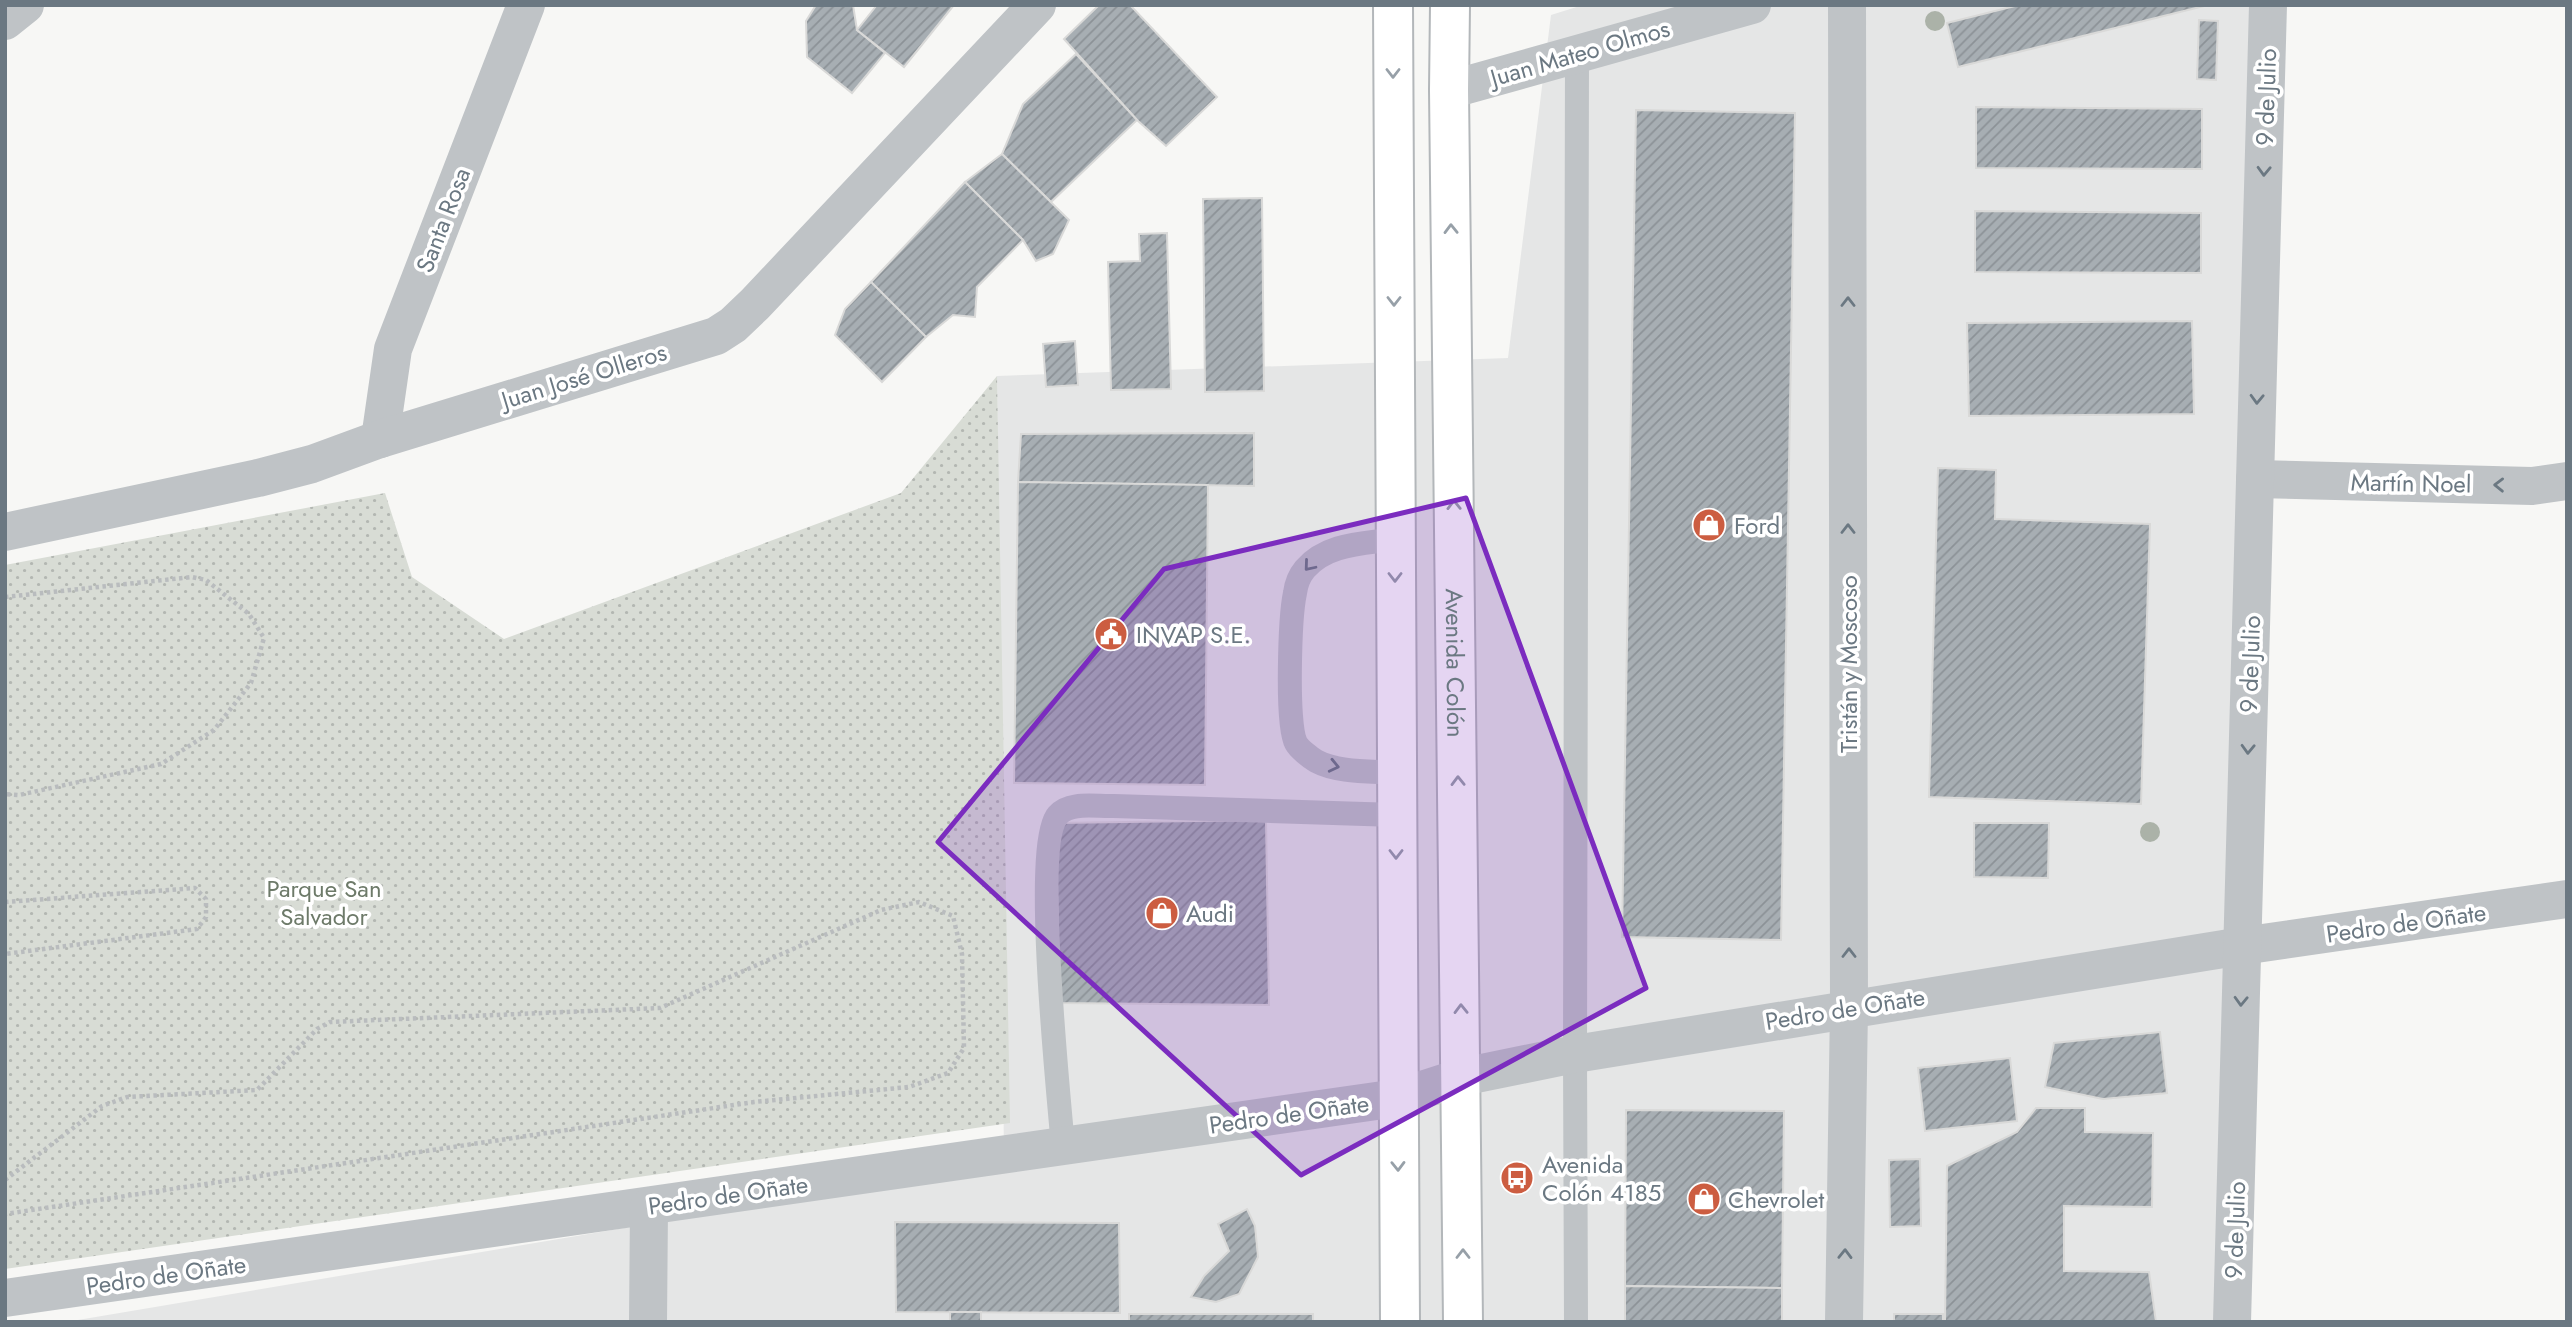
<svg xmlns="http://www.w3.org/2000/svg" width="2572" height="1327" viewBox="0 0 2572 1327" font-family="Jost,sans-serif">
<style>
.built{fill:#e5e6e6}
.grass{fill:url(#grass-dots)}
.building{fill:url(#building-hatch);stroke:#d9d9d8;stroke-width:2}
.lines{fill:none;stroke-linecap:round;stroke-linejoin:round}
.primary-casing{stroke:#b3b7ba;stroke-width:42}
.path{stroke:#b9bcbe;stroke-width:4.5;stroke-dasharray:3.5 3.5;stroke-linecap:butt}
.service{stroke:#bfc3c6;stroke-width:24}
.minor{stroke:#bfc3c6;stroke-width:38}
.primary{stroke:#fff;stroke-width:38}
.tree{fill:#abb2a8}
.oneway{stroke:#97a0a8}
.oneway2{stroke:#6b7882}
.marked{fill:#7b2cbf;fill-opacity:0.2;stroke:#7b2cbf;stroke-width:5;stroke-linejoin:round}
.labels{text-anchor:middle;dominant-baseline:central;stroke-width:7;stroke-linejoin:round;paint-order:stroke}
.street-label{font-size:24px;fill:#6b7882;stroke:#fff}
.poi-label{font-size:24px;fill:#6b7882;stroke:#fff;text-anchor:start}
.park-label{font-size:24px;fill:#6d7a69;stroke:#fff}
</style>
<defs>
<pattern id="grass-dots" width="8" height="8" patternUnits="userSpaceOnUse" patternTransform="scale(1.75)"><rect width="8" height="8" fill="#d8dcd5"/><path d="M2 2h.1M6 6h.1" fill="none" stroke="#b3b7b2" stroke-width="1.8" stroke-linecap="round"/></pattern>
<pattern id="building-hatch" width="6" height="6" patternUnits="userSpaceOnUse" patternTransform="scale(1.75)"><rect width="6" height="6" fill="#a7aeb3"/><path d="M-1 1l2-2M0 6l6-6M5 7l2-2" fill="none" stroke="#8c9297"/></pattern>
</defs>
<rect width="100%" height="100%" fill="#f7f7f5"/>
<!-- built -->
<path class="built" d="M1583 5H2258L2237 1322H66L1004 1164 997 376 1508 358 1551 15Z"/>
<!-- grass -->
<path class="grass" d="M997 376 1010 1123 5 1269V565L385 493 412 577 504 639 901 493Z"/>
<!-- building -->
<g class="building">
<path d="M816 5H853L857 30 885 53 852 93 807 57 806 21Z"/>
<path d="M877 5H954L904 67 857 30Z"/>
<path d="M1099 5H1130L1217 97 1166 146 1137 120 1064 39Z"/>
<path d="M2019 5H2208L1958 67 1947 23Z"/>
<path d="M2199 20 2218 21 2216 80 2197 79Z"/>
<path d="M1076 54 1137 120 1051 202 1002 154 1023 104Z"/>
<path d="M1976 107 2202 109V169L1976 168Z"/>
<path d="M1636 110 1795 113 1781 940 1622 937Z"/>
<path d="M1002 154 1069 220 1053 254 1036 261 1023 240 965 182Z"/>
<path d="M965 182 1023 240 977 287 975 317 953 315 926 337 871 282Z"/>
<path d="M1262 198 1264 391 1205 392 1203 199Z"/>
<path d="M1975 211 2201 213V273L1975 272Z"/>
<path d="M1167 233 1171 389 1111 390 1108 262 1140 261 1139 234Z"/>
<path d="M871 282 926 337 882 382 835 335 845 309Z"/>
<path d="M2192 321 2194 414 1969 416 1967 323Z"/>
<path d="M1075 341 1078 385 1046 387 1043 344Z"/>
<path d="M1254 433V486L1018 482 1021 434Z"/>
<path d="M1938 468 1996 470 1995 519 2150 524 2141 804 1929 797Z"/>
<path d="M1018 482 1208 485 1205 785 1014 783Z"/>
<path d="M1266 820 1269 1005 1059 1003 1056 823Z"/>
<path d="M1974 823H2049L2048 878 1974 877Z"/>
<path d="M2160 1032 2167 1093 2103 1099 2045 1087 2054 1043Z"/>
<path d="M2010 1058 2017 1121 1925 1131 1918 1068Z"/>
<path d="M2036 1108H2085V1132L2153 1133 2152 1207 2064 1206V1271L2149 1272 2156 1322H1945L1947 1166 2017 1132Z"/>
<path d="M1626 1110 1784 1111 1782 1288 1625 1286Z"/>
<path d="M1920 1159 1921 1226 1890 1227 1889 1160Z"/>
<path d="M1247 1209 1255 1226 1258 1257 1239 1294 1216 1302 1191 1297 1204 1276 1229 1251 1218 1224Z"/>
<path d="M895 1222 1119 1223 1120 1313 896 1312Z"/>
<path d="M1625 1286 1782 1288V1322H1625Z"/>
<rect x="950" y="1312" width="31" height="10"/>
<rect x="1129" y="1314" width="184" height="8"/>
<rect x="1894" y="1314" width="49" height="8"/>
</g>
<g class="lines">
<defs>
<g id="primary">
<path d="M1393 5 1400 1322"/>
<path id="s1" d="M1450 5 1449 90 1463 1322"/>
</g>
</defs>
<!-- primary casing -->
<use href="#primary" class="primary-casing"/>
<!-- path -->
<g class="path">
<path d="M5 597 192 577 206 580 249 614 264 638 251 683 214 730 161 764 19 795 5 794"/>
<path d="M5 902 195 888 206 899V917L197 929 5 954"/>
<path d="M5 1180 102 1106 127 1097 257 1090 317 1029 330 1022 660 1008 881 910 919 902 953 916 962 954 964 1048 948 1073 909 1087 754 1102 5 1214"/>
</g>
<!-- service -->
<g class="service">
<path d="M1395 539C1364 544 1327 543 1305 569 1300 575 1296 585 1295 593 1290 616 1286 725 1296 743 1299 749 1311 758 1316 761 1338 773 1372 771 1396 773"/>
<path d="M1063 1147C1059 1097 1032 843 1058 815 1070 801 1097 807 1114 806L1396 815"/>
<path d="M1576 1322 1575 1054 1577 54"/>
</g>
<!-- minor -->
<g class="minor">
<path d="M5 21 25 5"/>
<path d="M1449 90 1752 5"/>
<path d="M380 439 393 349 526 5"/>
<path d="M2255 479 2532 486 2567 481"/>
<path d="M5 532 258 478 312 464 380 439 716 336 733 325 755 304 1037 5"/>
<path d="M5 1298 1397 1098 1462 1077 1575 1054 2242 946 2567 899"/>
<path d="M648 1322 649 1207"/>
<path d="M1844 1322 1849 1008 1847 5"/>
<path d="M2232 1322 2268 5"/>
</g>
<!-- primary -->
<use href="#primary" class="primary"/>
</g>
<!-- trees -->
<g class="tree">
<circle cx="1935" cy="21" r="10"/>
<circle cx="2150" cy="832" r="10"/>
</g>
<!-- one-way arrows -->
<defs><path id="oneway-chevron" d="M-2-3.5L2.5 0L-2 3.5" fill="none" stroke-width="1.6" stroke-linecap="round" stroke-linejoin="round" transform="scale(1.75)"/></defs>
<g class="oneway">
<use href="#oneway-chevron" transform="translate(1393 73) rotate(90)"/>
<use href="#oneway-chevron" transform="translate(1451 229) rotate(-91)"/>
<use href="#oneway-chevron" transform="translate(1394 301) rotate(90)"/>
<use href="#oneway-chevron" transform="translate(1454 505) rotate(-91)"/>
<use href="#oneway-chevron" transform="translate(1395 577) rotate(90)"/>
<use href="#oneway-chevron" transform="translate(1458 781) rotate(-91)"/>
<use href="#oneway-chevron" transform="translate(1396 854) rotate(90)"/>
<use href="#oneway-chevron" transform="translate(1461 1009) rotate(-91)"/>
<use href="#oneway-chevron" transform="translate(1398 1166) rotate(89)"/>
<use href="#oneway-chevron" transform="translate(1463 1254) rotate(-90)"/>
</g>
<g class="oneway2">
<use href="#oneway-chevron" transform="translate(2264 171) rotate(92)"/>
<use href="#oneway-chevron" transform="translate(1848 302) rotate(-90)"/>
<use href="#oneway-chevron" transform="translate(2257 399) rotate(92)"/>
<use href="#oneway-chevron" transform="translate(2499 485) rotate(-179)"/>
<use href="#oneway-chevron" transform="translate(1848 529) rotate(-90)"/>
<use href="#oneway-chevron" transform="translate(1309 566) rotate(130)"/>
<use href="#oneway-chevron" transform="translate(2248 749) rotate(92)"/>
<use href="#oneway-chevron" transform="translate(1334 766) rotate(13)"/>
<use href="#oneway-chevron" transform="translate(1849 953) rotate(-90)"/>
<use href="#oneway-chevron" transform="translate(2241 1001) rotate(92)"/>
<use href="#oneway-chevron" transform="translate(1845 1254) rotate(-89)"/>
</g>
<!-- marked area -->
<path class="marked" d="M1466 498 1646 988 1301 1175 938 842 1164 569Z"/>
<!-- icons -->
<defs>
<symbol id="shop-disc" viewBox="-11 -11 22 22"><circle r="9.5" fill="#cc5d41" stroke="#fff"/><path d="M-5-2.5h2.3a2.7 3.5 0 0 1 5.4 0H5L5.5 6h-11ZM-1.5-2.5h3a1.5 2.3 0 0 0-3 0Z" fill="#fff"/></symbol>
<symbol id="civic-disc" viewBox="-11 -11 22 22"><circle r="9.5" fill="#cc5d41" stroke="#fff"/><path d="M-.6-6.5H3V-4.5H.6V-3L4-1V1h2V6H-6V1h2V-1L-.6-3ZM-1.2 2.5V6h2.4V2.5Z" fill="#fff"/></symbol>
<symbol id="bus-disc" viewBox="-11 -11 22 22"><circle r="9.5" fill="#cc5d41" stroke="#fff"/><path d="M-5-6H5V4H4V6H2V4H-2V6H-4V4H-5ZM-3.5-4V0h7V-4ZM-3.5 1.2v1.5H-2V1.2ZM2 1.2v1.5H3.5V1.2Z" fill="#fff"/></symbol>
</defs>
<g fill-rule="evenodd">
<use href="#shop-disc" x="1690" y="506" width="38" height="38"/>
<use href="#civic-disc" x="1092" y="615" width="38" height="38"/>
<use href="#shop-disc" x="1143" y="894" width="38" height="38"/>
<use href="#bus-disc" x="1498" y="1159" width="38" height="38"/>
<use href="#shop-disc" x="1685" y="1180" width="38" height="38"/>
</g>
<g class="labels">
<!-- street labels -->
<g class="street-label">
<text transform="translate(1580 53) rotate(-16)">Juan Mateo Olmos</text>
<text transform="translate(2266 97) rotate(-88)">9 de Julio</text>
<text transform="translate(443 220) rotate(-69)">Santa Rosa</text>
<text transform="translate(584 376) rotate(-17)">Juan José Olleros</text>
<text transform="translate(2411 483) rotate(1)">Martín Noel</text>
<text stroke="none"><textPath href="#s1" startOffset="658">Avenida Colón</textPath></text>
<text transform="translate(1848 664) rotate(-90)">Tristán y Moscoso</text>
<text transform="translate(2250 664) rotate(-88)">9 de Julio</text>
<text transform="translate(2406 923) rotate(-8)">Pedro de Oñate</text>
<text transform="translate(1845 1009) rotate(-9)">Pedro de Oñate</text>
<text transform="translate(1289 1114) rotate(-8)">Pedro de Oñate</text>
<text transform="translate(728 1195) rotate(-8)">Pedro de Oñate</text>
<text transform="translate(2235 1230) rotate(-88)">9 de Julio</text>
<text transform="translate(166 1275) rotate(-8)">Pedro de Oñate</text>
</g>
<!-- poi labels -->
<g class="poi-label">
<text x="1734" y="525">Ford</text>
<text x="1136" y="634">INVAP S.E.</text>
<text x="1186" y="913">Audi</text>
<text x="1542" y="1164">Avenida<tspan x="1542" dy="28">Colón 4185</tspan></text>
<text x="1728" y="1199">Chevrolet</text>
</g>
<!-- park labels -->
<g class="park-label">
<text x="324" y="888">Parque San<tspan x="324" dy="28">Salvador</tspan></text>
</g>
</g>
<!-- border -->
<rect width="2572" height="1327" fill="none" stroke="#6b7882" stroke-width="14"/>
</svg>
